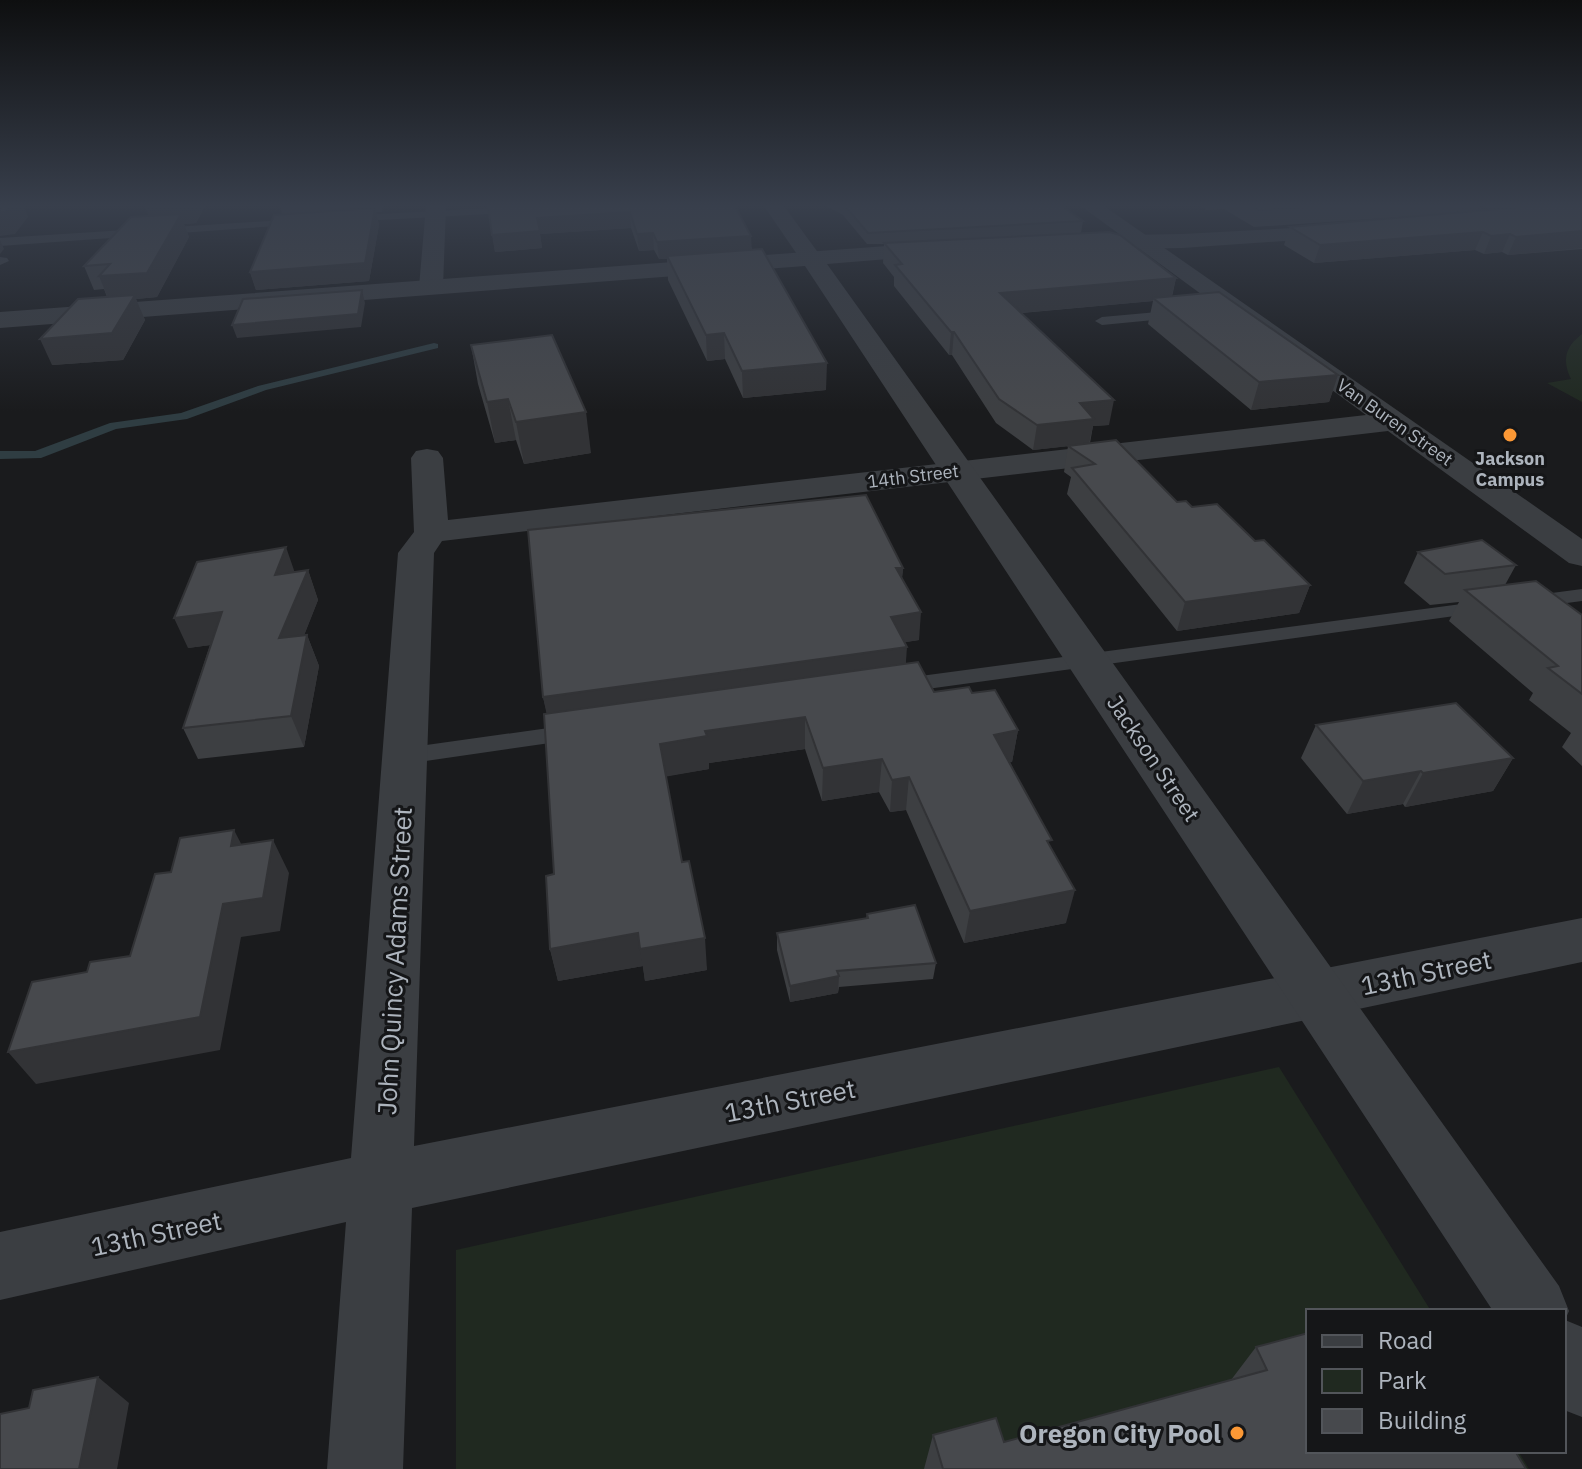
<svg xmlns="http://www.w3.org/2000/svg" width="1582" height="1469" viewBox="0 0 1582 1469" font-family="'IBM Plex Sans',sans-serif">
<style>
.green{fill:#202920}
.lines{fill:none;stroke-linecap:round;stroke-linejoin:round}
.stream{fill:#2f3d42;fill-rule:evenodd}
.service{fill:#3b3e42;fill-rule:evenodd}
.minor{fill:#3b3e42;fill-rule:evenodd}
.tertiary{fill:#3b3e42;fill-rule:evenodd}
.wall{fill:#3d3f42}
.shaded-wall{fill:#323336}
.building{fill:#47494d;stroke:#323336;stroke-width:2}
.poi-dot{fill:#fb9835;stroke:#151618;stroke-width:3}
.labels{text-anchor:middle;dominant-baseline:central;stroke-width:6;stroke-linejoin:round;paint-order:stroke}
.far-street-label{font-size:18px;fill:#adb4bd;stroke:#151618}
.far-poi-label{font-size:18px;font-weight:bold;fill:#adb4bd;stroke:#151618}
.street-label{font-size:22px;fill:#adb4bd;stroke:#151618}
.near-street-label{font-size:26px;fill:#adb4bd;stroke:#151618}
.near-poi-label{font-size:26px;font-weight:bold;fill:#adb4bd;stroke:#151618;text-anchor:end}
</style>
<rect width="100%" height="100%" fill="#1a1b1d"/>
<!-- green -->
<g class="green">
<path d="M1582 334V402L1547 383 1571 379C1562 360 1565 347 1582 334Z"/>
<path d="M1279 1067 1431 1311H1308V1451H1518L1529 1469H456V1250Z"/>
</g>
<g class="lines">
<!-- stream -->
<path class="stream" d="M434 343 438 344V348L266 390 187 419 116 429 41 458 0 459V451H35L110 423 181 413 258 386Z"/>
<!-- service -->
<g class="service">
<path d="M524 206H584L578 209 345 222 339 219 345 216Z"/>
<path d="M300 219 304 220V224L0 246V238Z"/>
<path d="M0 257 7 258 9 261 0 265Z"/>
<path d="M1180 310 1187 314 1185 317 1102 325 1095 321 1102 317Z"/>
<path d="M1582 589V601L1529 608 1519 602 1529 596Z"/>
<path d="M1484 601 1491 603 1494 607 1491 611 898 693 890 691 887 686 890 681 898 679Z"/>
<path d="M577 724 585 726 589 732 585 738 405 764 396 762 393 756 396 750 405 748Z"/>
</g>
<!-- minor -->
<g class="minor">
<path d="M426 206H446L443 287 439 292H423L419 287Z"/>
<path d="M764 206H784L822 258 819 263H803Z"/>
<path d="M1081 206H1104L1582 539V566L1569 563 1388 431 442 541 434 553 414 1146 1582 918V962L412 1208 403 1469H327L346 1222 0 1300V1232L351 1158 398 553 414 532 411 458 416 451 427 449 438 451 443 458 448 520 1366 415Z"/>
<path d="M1452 206H1478L1501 219 1491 225 1455 210Z"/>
</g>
<!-- tertiary -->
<g class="tertiary">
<path d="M1349 225 1357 226 1360 231 1357 236 1182 248 1070 250 1059 243 1070 236 1182 234Z"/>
<path d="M941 242 952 249 949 254 827 264 1559 1286 1569 1311 1565 1320 1582 1327V1417L1564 1410V1311H1493L805 266 0 328V312Z"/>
</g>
</g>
<!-- wall -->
<g class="wall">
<path d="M145 206H205L196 223 184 224 189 237 157 297 136 299 145 320 123 360 52 365 107 297 104 289 94 290 84 266 149 216Z"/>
<path d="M280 206H383L382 212H376L379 225 369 281 256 290 250 272 282 214Z"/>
<path d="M488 206H735L752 249 826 390 743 398 725 359 707 361 668 280 667 259H659L654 250 639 251 631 228 540 234 542 248 495 252Z"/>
<path d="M827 206H1062L1083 221 1081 233 1176 278 1172 297 1338 375 1329 402 1251 410 1148 324 1153 301 1022 313 1109 425 1093 426 1090 443 1177 502 1192 507 1255 541 1310 585 1299 613 1177 631 1067 494 1071 477 1064 472 1068 446 1033 450 996 423 952 355H949L894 286V277L883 263 884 244H867L843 215Z"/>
<path d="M1201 206H1459L1456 213 1491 210 1483 206H1582V249L1508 255 1502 252 1484 254 1475 250 1314 263 1284 245 1290 227 1414 216 1254 227 1224 209 1206 210Z"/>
<path d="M471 345 591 453 524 464 516 440 495 443 478 384Z"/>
<path d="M1418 552 1516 565 1505 585 1582 615V766L1562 747 1571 733 1529 700 1533 693 1449 621 1459 602 1430 605 1404 583Z"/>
<path d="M903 568 902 579 919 640 905 642 906 664 934 692 972 693 1018 730 1012 762H1010L1050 847 1066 923 964 943 906 810 890 812 879 792 822 801 805 749 709 763V769L666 776 682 862 707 970 645 981 643 966 558 981 550 949 554 874 547 713 543 697Z"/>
<path d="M308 570 318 600 304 635H307L319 666 304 747 198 759 183 728 210 645 188 648 295 572Z"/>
<path d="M1316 725 1513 758 1493 791 1405 807 1403 804 1347 814 1301 758Z"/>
<path d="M867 914 936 963 933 979 839 987 838 993 790 1002 777 950V933L866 919Z"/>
<path d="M1256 1347 1308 1451 1526 1469H924L933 1435 1004 1442 1231 1380Z"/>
</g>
<!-- shaded-wall -->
<g class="shaded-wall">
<path d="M10 206H24L28 217 15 234 0 236V212Z"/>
<path d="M145 206H205L196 223 184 224 189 237 157 297 136 299 145 320 123 360 52 365 40 339 109 301 99 276 153 226Z"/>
<path d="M1493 206H1530L1491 210Z"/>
<path d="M375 208 379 225 369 281 256 290 250 272Z"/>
<path d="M630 212 631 228 540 234 542 248 495 252 492 235 537 218Z"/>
<path d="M1582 231V248L1508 255 1516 237Z"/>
<path d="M1483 232 1475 250 1314 263 1320 245Z"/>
<path d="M653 233 654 250 639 251 637 234Z"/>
<path d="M1510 234 1502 252 1484 254 1491 236Z"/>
<path d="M751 236 752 252 667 256V259H659L657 242Z"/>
<path d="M0 240 4 249 0 254Z"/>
<path d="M1176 278 1171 299 1153 298V301L998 315 1000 293Z"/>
<path d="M362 290 365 303 361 327 237 338 232 325Z"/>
<path d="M951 332H954L952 355H949Z"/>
<path d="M724 333 725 359 707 361 706 335Z"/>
<path d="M827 363 826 390 743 398 742 371Z"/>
<path d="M1338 375 1329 402 1251 410 1259 382Z"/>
<path d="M508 399 516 440 495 443 487 402Z"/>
<path d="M1114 400 1109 425 1093 426 1089 444 1033 450 1037 425 1080 403Z"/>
<path d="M586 412 591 453 524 464 516 422Z"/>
<path d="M286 547 296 576 275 575Z"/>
<path d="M896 568H903L900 594Z"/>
<path d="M308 570 318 600 291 669 279 638Z"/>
<path d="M1310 585 1299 613 1177 631 1185 602Z"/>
<path d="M222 612 234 642 188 648 174 618Z"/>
<path d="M921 612 919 640 889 645 891 617Z"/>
<path d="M307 635 319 666 304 747 291 716Z"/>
<path d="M907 647 905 675 549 725 543 697Z"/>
<path d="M805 717V749L709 763V769L664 777 660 744 705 731Z"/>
<path d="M1018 730 1012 762 989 767 994 735Z"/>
<path d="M1513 758 1493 791 1405 807 1423 773Z"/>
<path d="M882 759 879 792 822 801 823 768Z"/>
<path d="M1421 771 1403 804 1347 814 1363 781Z"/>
<path d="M909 777 906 810 890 812 892 780Z"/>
<path d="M234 830 251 863 231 846Z"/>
<path d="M273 840 289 873 280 931 241 937 220 1050 36 1084 8 1052 223 904Z"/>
<path d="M1075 890 1066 923 964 943 970 911Z"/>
<path d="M638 933 643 966 558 981 550 949Z"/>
<path d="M705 938 707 970 645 981 640 949Z"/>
<path d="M839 976 838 993 790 1002V986Z"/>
<path d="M98 1377 129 1403 117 1469H79Z"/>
</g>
<!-- building -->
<g class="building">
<path d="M0 206H10L5 212H0Z"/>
<path d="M488 206H735L751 236 657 242 653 233 637 234 630 212 537 218 540 231 492 235Z"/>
<path d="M845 206H1062L1083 221 868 233Z"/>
<path d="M1252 206H1323L1259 210Z"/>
<path d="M1536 206H1582V231L1516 237 1510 234 1491 236 1483 232 1320 245 1290 227Z"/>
<path d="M375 208 365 263 250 272 274 215Z"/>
<path d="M181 214 147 273 99 276 110 264 84 266 131 217Z"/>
<path d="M1109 232 1120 235 1176 278 1000 293 1114 400 1080 403 1094 419 1037 425 999 399 954 332H951L895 265 902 264 884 243Z"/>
<path d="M762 249 827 363 742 371 724 333 706 335 667 256Z"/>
<path d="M362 290 358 314 232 325 243 299Z"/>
<path d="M1219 292 1338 375 1259 382 1153 298Z"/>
<path d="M135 295 112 333 40 339 78 299Z"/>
<path d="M552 335 586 412 516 422 508 399 487 402 471 345Z"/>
<path d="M1116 440 1177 502 1186 501 1192 507 1217 504 1255 541 1264 540 1310 585 1185 602 1072 468 1095 464 1068 446Z"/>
<path d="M866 495 903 568H896L921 612 891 617 907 647 543 697 528 530Z"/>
<path d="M1482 540 1516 565 1445 574 1418 552Z"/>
<path d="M286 547 275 575 308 570 279 638 307 635 291 716 183 728 222 612 174 618 197 562Z"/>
<path d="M1536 581 1582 615V694L1548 668 1558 666 1465 590Z"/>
<path d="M918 662 934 692 969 687 972 693 995 690 1018 730 994 735 1052 840 1047 841 1075 890 970 911 909 777 892 780 882 759 823 768 805 717 705 731 707 736 660 744 682 862 689 861 705 938 640 949 638 933 550 949 546 876 554 874 544 714Z"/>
<path d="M1456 703 1513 758 1423 773 1421 771 1363 781 1316 725Z"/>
<path d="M234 830 231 846 273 840 263 898 223 904 200 1017 8 1052 32 982 87 972 90 962 130 956 155 874 171 872 180 838Z"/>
<path d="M915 905 936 963 837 971 839 976 790 986 777 933 868 918 867 914Z"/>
<path d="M1308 1333V1451H1515L1526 1469H943L933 1435 996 1418 1004 1442 1267 1370 1256 1347Z"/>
<path d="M98 1377 79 1469H0V1414L29 1408 33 1390Z"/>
</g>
<!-- sky -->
<linearGradient id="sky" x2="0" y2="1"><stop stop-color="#0e0f10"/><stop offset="0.5" stop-color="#383f4c"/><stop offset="1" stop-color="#383f4c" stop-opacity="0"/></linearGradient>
<rect width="1582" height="411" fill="url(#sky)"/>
<!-- markers -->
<g class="poi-dot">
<circle cx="1510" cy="435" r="8"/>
<circle cx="1237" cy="1433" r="8"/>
</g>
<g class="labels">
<!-- far-street labels -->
<g class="far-street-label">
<text transform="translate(1395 422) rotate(35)">Van Buren Street</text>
<text transform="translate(913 476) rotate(-7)">14th Street</text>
</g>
<!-- far-poi labels -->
<g class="far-poi-label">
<text x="1510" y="458">Jackson<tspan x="1510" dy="21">Campus</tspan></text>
</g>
<!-- street labels -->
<g class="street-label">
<text transform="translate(1154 758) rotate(56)">Jackson Street</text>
</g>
<!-- near-street labels -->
<g class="near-street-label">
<text transform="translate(394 961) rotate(-87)">John Quincy Adams Street</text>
<text transform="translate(1426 972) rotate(-12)">13th Street</text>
<text transform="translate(790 1100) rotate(-11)">13th Street</text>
<text transform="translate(156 1233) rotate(-12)">13th Street</text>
</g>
<!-- near-poi labels -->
<g class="near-poi-label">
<text x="1221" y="1433">Oregon City Pool</text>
</g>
</g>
<!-- legend -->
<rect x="1306" y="1309" width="260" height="144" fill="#151618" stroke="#52555a" stroke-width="2"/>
<rect x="1322" y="1335" width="40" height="12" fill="#3b3e42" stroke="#52555a" stroke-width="2"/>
<text x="1378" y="1349" font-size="24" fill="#adb4bd">Road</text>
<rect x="1322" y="1369" width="40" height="24" fill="#202920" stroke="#52555a" stroke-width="2"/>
<text x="1378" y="1389" font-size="24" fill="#adb4bd">Park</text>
<rect x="1322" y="1409" width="40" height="24" fill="#47494d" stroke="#52555a" stroke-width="2"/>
<text x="1378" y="1429" font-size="24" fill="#adb4bd">Building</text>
</svg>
